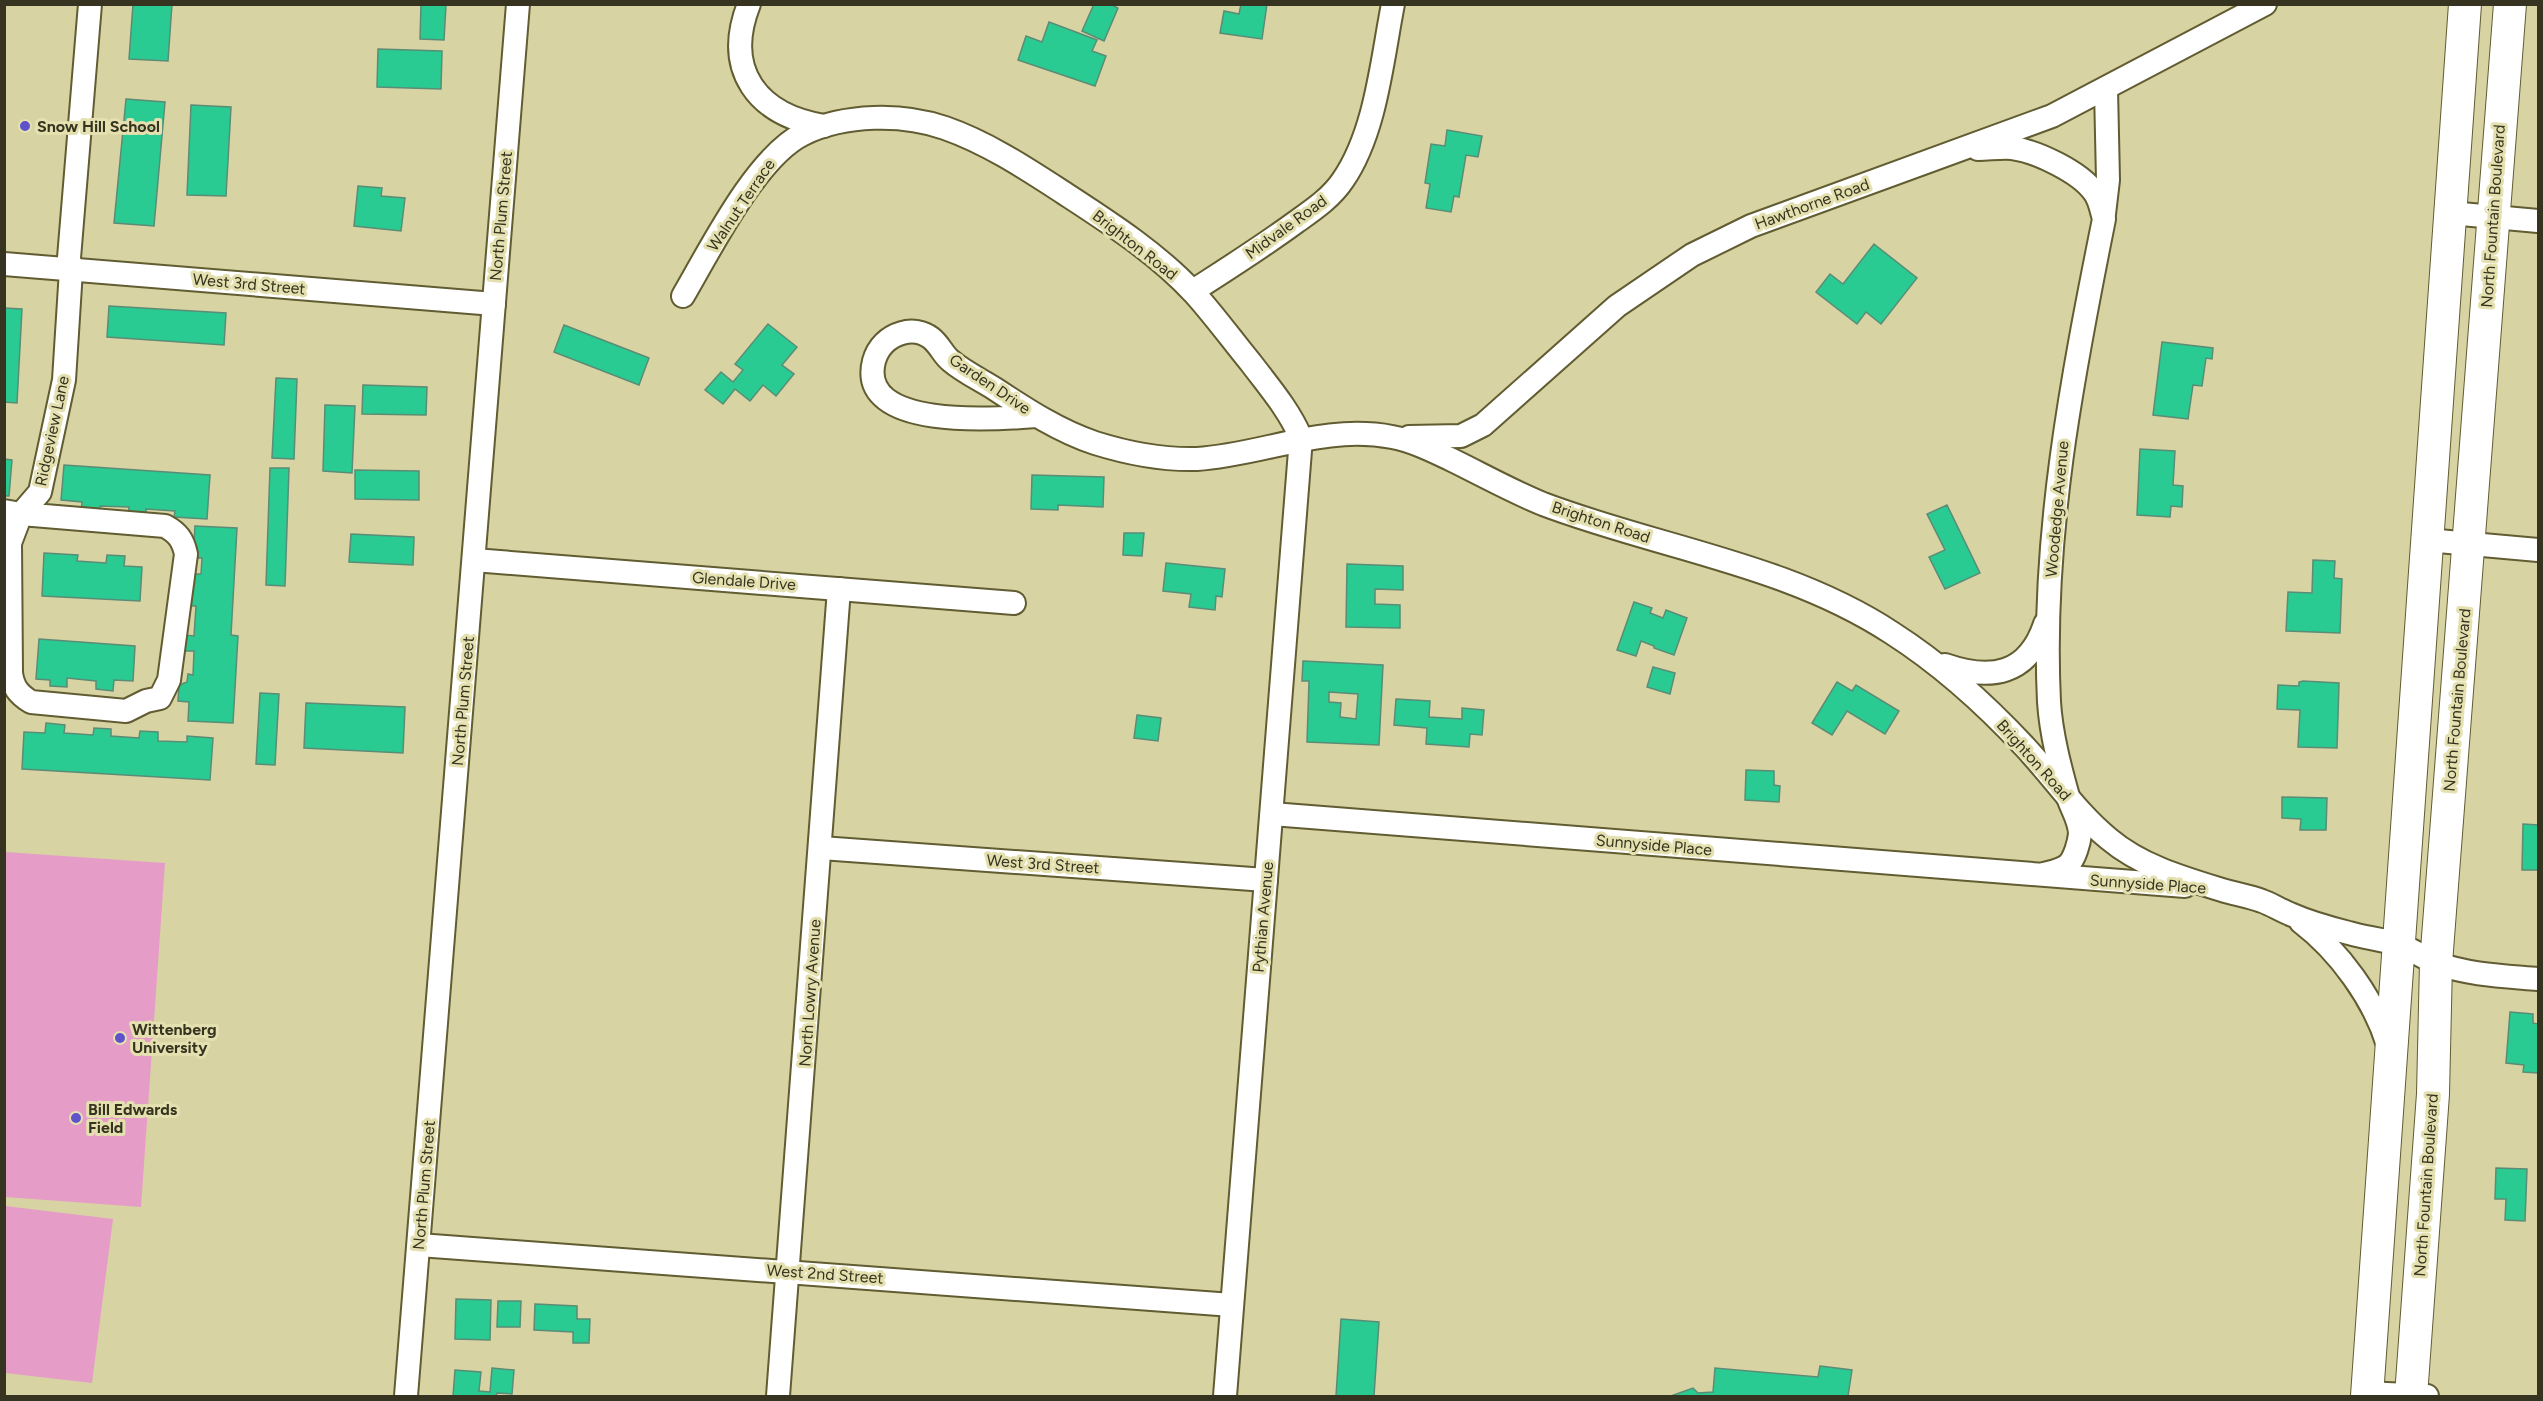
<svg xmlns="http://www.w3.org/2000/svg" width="2543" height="1401" viewBox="0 0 2543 1401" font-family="Figtree,sans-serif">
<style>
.green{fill:#e59dc7}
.building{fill:#29cb92;stroke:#5b8c75;stroke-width:1.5;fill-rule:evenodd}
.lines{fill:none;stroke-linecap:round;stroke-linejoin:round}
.street-casing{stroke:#615c31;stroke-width:26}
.secondary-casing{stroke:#615c31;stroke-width:34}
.street{stroke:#fff;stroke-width:22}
.secondary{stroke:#fff;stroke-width:32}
.poi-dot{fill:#6052cb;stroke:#e4e0af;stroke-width:2}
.labels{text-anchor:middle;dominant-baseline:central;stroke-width:6;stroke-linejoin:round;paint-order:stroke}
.poi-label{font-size:16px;font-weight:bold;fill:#363421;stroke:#e4e0af;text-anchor:start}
.street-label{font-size:16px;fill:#363421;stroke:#e4e0af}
</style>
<rect width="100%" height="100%" fill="#d7d3a3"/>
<!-- green -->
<g class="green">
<path d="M5 852 165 863 141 1207 5 1197Z"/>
<path d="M5 1206 113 1219 92 1383 5 1373Z"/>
</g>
<!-- building -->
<g class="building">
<path d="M133 4H172L168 61 129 59Z"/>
<path d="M421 4 446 5 444 40 420 39Z"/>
<path d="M1094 4H1110L1118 8 1104 41 1082 31Z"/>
<path d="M1241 4H1267L1262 39 1220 33 1224 11 1239 14Z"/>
<path d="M1049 22 1097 40 1092 51 1106 56 1095 86 1018 60 1026 36 1042 42Z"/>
<path d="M378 49 442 51 441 89 377 87Z"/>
<path d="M126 99 165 102 154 226 114 223Z"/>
<path d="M191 105 231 107 226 196 187 195Z"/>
<path d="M1447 130 1482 136 1478 157 1466 155 1459 197 1454 196 1451 212 1426 208 1430 184 1425 183 1431 144 1445 146Z"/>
<path d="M358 186 382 188 381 196 405 198 401 231 354 226Z"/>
<path d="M1874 244 1917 278 1881 324 1866 312 1857 324 1816 292 1830 274 1843 284Z"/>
<path d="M109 306 226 313 224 345 107 337Z"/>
<path d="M4 308 22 309 17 403 4 402Z"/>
<path d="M768 324 797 347 782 365 794 374 776 396 763 385 750 401 735 389 723 404 705 390 721 372 733 382 743 370 735 364Z"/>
<path d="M564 325 649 358 639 385 554 352Z"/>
<path d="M2162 342 2213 348 2212 359 2206 358 2202 386 2193 385 2188 419 2153 415Z"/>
<path d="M276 378 297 379 294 459 272 458Z"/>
<path d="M363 385 427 387 426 415 362 414Z"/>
<path d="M325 405 355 406 352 473 323 471Z"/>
<path d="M2140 449 2175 451 2173 485 2183 486 2182 507 2171 506 2170 517 2137 515Z"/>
<path d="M4 459 12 460 9 496H4Z"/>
<path d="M64 465 210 475 207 519 174 517 175 511 146 509V517L128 516 129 507 100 506V514L81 512 82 502 61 500Z"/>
<path d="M270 468H289L285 586 266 585Z"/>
<path d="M355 470 419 471V500L355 499Z"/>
<path d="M1032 475 1104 477 1103 507 1058 505V510L1031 509Z"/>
<path d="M1947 505 1980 573 1945 589 1929 557 1945 550 1927 514Z"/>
<path d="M195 526 237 528 231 635 238 636 233 723 188 721 189 702 178 701 179 685 187 682 188 674 193 675 194 651H184L185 635 194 636 196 606H190L192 574H201L202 558H193Z"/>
<path d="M1124 533H1144L1142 556 1123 555Z"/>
<path d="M351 534 414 537 413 565 349 562Z"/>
<path d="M44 553 78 555 77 561 106 563 107 555 125 556 124 566 142 567 140 601 42 596Z"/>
<path d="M2313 560 2335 561 2334 578 2342 579 2340 633 2286 631 2288 592 2312 593Z"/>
<path d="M1166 563 1225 569 1222 597 1216 596 1215 610 1189 607 1191 594 1163 591Z"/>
<path d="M1347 564 1403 566V590L1375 589V604L1400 605V628L1346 627Z"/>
<path d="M1634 602 1652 608 1650 613 1663 618 1666 610 1687 618 1674 655 1654 648V646L1641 641 1636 656 1617 650Z"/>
<path d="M39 639 135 646 133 681 114 680 113 691 96 689V681L67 678V687L50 686V680L36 679Z"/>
<path d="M1303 661 1383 665 1379 745 1307 742 1309 681H1302ZM1329 692 1358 694 1356 719 1340 717 1341 703 1329 702Z"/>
<path d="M1653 667 1675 673 1670 694 1647 687Z"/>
<path d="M2303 681 2339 683 2337 748 2298 747 2300 710 2277 709 2278 685 2299 686V682Z"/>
<path d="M1837 682 1852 691 1856 685 1899 711 1885 734 1847 711 1832 735 1812 723Z"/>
<path d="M260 693 279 694 275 765 256 764Z"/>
<path d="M1396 699 1430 701 1429 717 1462 719V708L1484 710 1482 735 1470 734 1469 747 1426 744 1427 728 1394 725Z"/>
<path d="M306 703 405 707 403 753 304 748Z"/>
<path d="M1137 715 1161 718 1158 741 1134 738Z"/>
<path d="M46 723 65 725 64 733 93 735 94 728 111 729V736L139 738 140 731 158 732V741L187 742V736L213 738 210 780 22 769 24 732 45 733Z"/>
<path d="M1746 770 1774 771V785L1780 786 1779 802 1745 800Z"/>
<path d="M2282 797 2327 798 2326 830H2300L2301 819 2282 818Z"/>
<path d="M2523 824 2538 825V870H2522Z"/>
<path d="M2510 1012 2533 1014V1023L2538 1024V1073L2523 1072 2524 1065 2506 1063Z"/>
<path d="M2496 1168 2527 1169 2525 1221 2505 1220 2506 1199H2495Z"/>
<path d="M456 1299 491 1300 490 1340 455 1339Z"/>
<path d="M498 1301H521L520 1327H497Z"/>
<path d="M535 1304 577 1306V1319H590L589 1343H573V1332L534 1330Z"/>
<path d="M1341 1319 1379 1322 1374 1396H1336Z"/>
<path d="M1820 1366 1852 1370 1848 1396H1671L1693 1388 1698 1393 1713 1392 1715 1368 1818 1377Z"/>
<path d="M492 1368 514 1370 512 1394 497 1393 496 1396H453L455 1370 481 1372 479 1391 490 1392Z"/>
</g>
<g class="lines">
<defs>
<g id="street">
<path d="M749 4C723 70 757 115 824 126"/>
<path d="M1978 149C1989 149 2001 147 2012 148 2036 151 2080 172 2094 192 2100 200 2101 209 2104 219 2072 378 2041 538 2049 702 2051 734 2060 768 2069 800 2073 811 2080 822 2080 834 2079 843 2075 857 2069 864 2063 870 2052 872 2044 874"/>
<path d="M2450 213 2538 221"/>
<path d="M2104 214 2108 180 2106 89"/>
<path d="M4 264 494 304"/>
<path d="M1193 291C1227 269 1262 247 1296 222 1313 210 1331 198 1343 180 1376 132 1382 60 1393 4"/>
<path d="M683 296C710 250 756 157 803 134 845 114 902 113 945 128 988 143 1027 169 1064 193 1110 223 1157 253 1194 293 1214 315 1232 340 1251 363 1270 388 1289 410 1301 438L1225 1396"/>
<path d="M1037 416C999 419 856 431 874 361 878 347 888 337 902 333 912 330 923 332 931 338 940 345 943 355 951 361 964 372 981 380 995 389 1027 410 1059 431 1095 443 1127 453 1164 460 1197 459 1263 455 1323 424 1392 437 1413 441 1431 450 1450 459 1481 474 1511 491 1543 504 1659 548 1787 564 1892 633 1942 665 1985 704 2025 747 2054 778 2077 813 2109 839 2141 866 2183 878 2222 890 2235 894 2249 896 2262 901 2271 904 2280 910 2290 914 2308 922 2329 928 2349 933 2365 938 2383 939 2399 945 2412 949 2424 958 2436 963 2469 975 2504 976 2538 979"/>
<path d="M1409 437 1461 436 1483 425 1617 306 1692 255 1751 226 2052 116 2265 4"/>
<path d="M4 511 21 514 165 526C178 533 183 540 186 554L169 680 160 698 146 701 126 711 31 702C18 694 13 687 11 673L10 543 21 514 40 492 64 380 71 270 69 258 90 4"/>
<path d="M2427 540 2538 550"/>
<path d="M474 560 1014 603"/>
<path d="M1945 665C1991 681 2028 675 2045 624"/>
<path d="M1272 814 2185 886"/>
<path d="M821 848 1266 880"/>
<path d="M2301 922C2339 951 2374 999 2388 1045"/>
<path d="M419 1245 1232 1305"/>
<path d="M2367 1393 2427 1396"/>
<path d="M406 1396 518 4"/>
<path d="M778 1396 839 589"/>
</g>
<g id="secondary">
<path d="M2367 1396 2465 4"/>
<path d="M2411 1396 2433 1094 2436 963 2510 4"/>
</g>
</defs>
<!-- street casing -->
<use href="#street" class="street-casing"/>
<!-- secondary casing -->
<use href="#secondary" class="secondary-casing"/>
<!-- street -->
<use href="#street" class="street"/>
<!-- secondary -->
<use href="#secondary" class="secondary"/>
</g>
<!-- markers -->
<g class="poi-dot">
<circle cx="25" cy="126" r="6"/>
<circle cx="120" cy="1038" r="6"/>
<circle cx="76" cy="1118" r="6"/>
</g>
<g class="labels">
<!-- poi labels -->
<g class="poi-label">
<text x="37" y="126">Snow Hill School</text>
<text x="132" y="1029">Wittenberg<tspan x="132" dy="18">University</tspan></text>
<text x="88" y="1109">Bill Edwards<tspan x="88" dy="18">Field</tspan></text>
</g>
<!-- street labels -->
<g class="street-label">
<text transform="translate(1812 204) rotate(-20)">Hawthorne Road</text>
<text transform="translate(741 205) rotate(-56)">Walnut Terrace</text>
<text transform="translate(501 216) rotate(-85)">North Plum Street</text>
<text transform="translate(2493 216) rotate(-86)">North Fountain Boulevard</text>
<text transform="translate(1286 227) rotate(-36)">Midvale Road</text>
<text transform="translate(1135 245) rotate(38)">Brighton Road</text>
<text transform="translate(249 284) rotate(5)">West 3rd Street</text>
<text transform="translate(990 384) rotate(34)">Garden Drive</text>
<text transform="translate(52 431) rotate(-78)">Ridgeview Lane</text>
<text transform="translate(2057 509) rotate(-85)">Woodedge Avenue</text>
<text transform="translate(1601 522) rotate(18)">Brighton Road</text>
<text transform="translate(744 581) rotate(4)">Glendale Drive</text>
<text transform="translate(2457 700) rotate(-85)">North Fountain Boulevard</text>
<text transform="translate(463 701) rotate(-85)">North Plum Street</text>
<text transform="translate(2034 760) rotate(48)">Brighton Road</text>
<text transform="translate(1654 845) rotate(5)">Sunnyside Place</text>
<text transform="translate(1043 864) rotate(4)">West 3rd Street</text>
<text transform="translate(2148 884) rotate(4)">Sunnyside Place</text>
<text transform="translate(1263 917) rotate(-85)">Pythian Avenue</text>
<text transform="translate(810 993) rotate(-86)">North Lowry Avenue</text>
<text transform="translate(424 1185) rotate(-85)">North Plum Street</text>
<text transform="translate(2426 1185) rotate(-86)">North Fountain Boulevard</text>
<text transform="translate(825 1274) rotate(4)">West 2nd Street</text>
</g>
</g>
<!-- border -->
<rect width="2543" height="1401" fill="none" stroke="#363421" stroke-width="12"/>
</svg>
